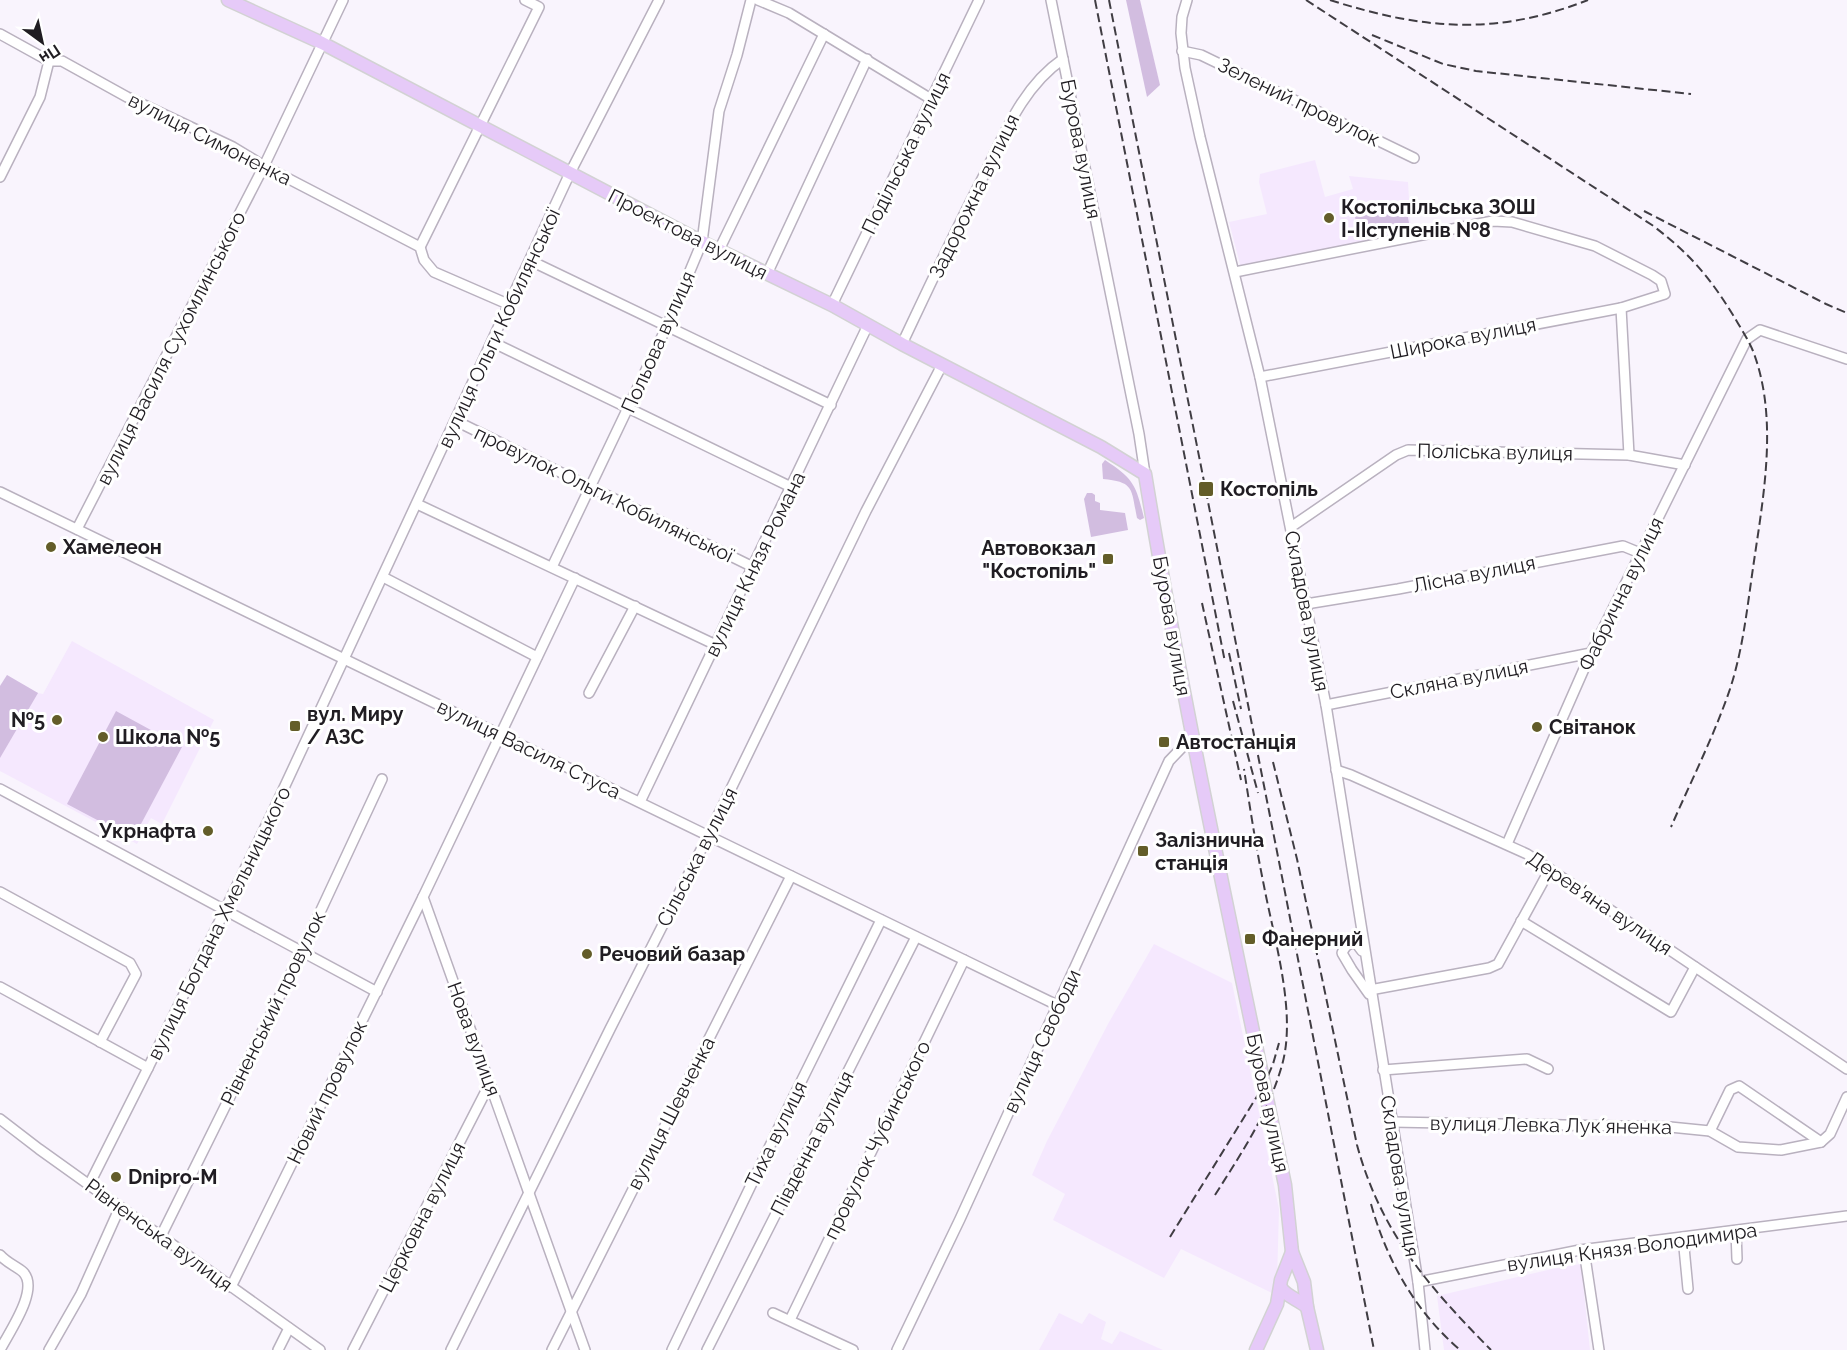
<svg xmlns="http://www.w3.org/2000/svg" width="1847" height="1350" viewBox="0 0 1847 1350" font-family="Raleway,sans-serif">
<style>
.built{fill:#f5e8fe}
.green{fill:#d2bde0}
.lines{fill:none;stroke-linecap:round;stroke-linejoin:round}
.minor-casing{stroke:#b9b1bf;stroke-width:12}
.major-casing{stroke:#d2d2d3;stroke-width:15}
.minor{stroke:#fff;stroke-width:9}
.major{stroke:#e6caf8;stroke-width:12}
.rail{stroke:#403d43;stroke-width:2;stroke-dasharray:9 4.5;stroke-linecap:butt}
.poi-dot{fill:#635d29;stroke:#fff;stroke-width:2}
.labels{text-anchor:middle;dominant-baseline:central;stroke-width:6;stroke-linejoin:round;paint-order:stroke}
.street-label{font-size:20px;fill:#201d22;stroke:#fff}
.poi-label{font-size:20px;font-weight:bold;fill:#201d22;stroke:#fff;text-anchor:start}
</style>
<rect width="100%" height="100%" fill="#f9f4fd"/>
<!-- built -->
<g class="built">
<path d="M1315 160 1325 197 1353 189 1349 176 1408 182 1411 233 1241 268 1229 222 1267 214 1259 182 1260 174Z"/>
<path d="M72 641 214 720 162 824 151 818 137 844 0 771V686L7 675 38 693 43 694Z"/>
<path d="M1154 944 1232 983 1279 1209 1277 1281 1272 1293 1181 1249 1164 1278 1053 1220 1065 1194 1032 1175 1047 1141 1108 1024Z"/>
<path d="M1581 1264 1590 1350H1444L1437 1296 1552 1269Z"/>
<path d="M1059 1313 1082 1324 1089 1313 1106 1322 1101 1339 1112 1344 1120 1331 1163 1350H1039Z"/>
</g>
<!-- green -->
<g class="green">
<path d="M1126 0H1140L1160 85 1147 97Z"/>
<path d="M1405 200 1410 229 1358 238 1354 209Z"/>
<path d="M1105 460C1134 479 1136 485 1144 518L1140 520 1137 518C1131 489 1135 482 1103 479L1102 464Z"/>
<path d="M1087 493H1092L1095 495V501L1100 503V510L1125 513 1128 530 1091 537 1084 499Z"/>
<path d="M7 675 38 693 0 758V686Z"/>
<path d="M116 711 182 747 133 839 67 804Z"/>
</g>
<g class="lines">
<defs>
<g id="minor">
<path d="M758 0 789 13 931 99"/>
<path d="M1051 0 1139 434 1145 474"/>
<path d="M1187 0 1182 17 1181 33 1185 68 1200 137 1260 377 1326 705 1418 1282 1425 1350"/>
<path d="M0 34 49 61H62L127 97 233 147 264 166 420 247 424 260 434 272 510 305"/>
<path d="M1182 51 1201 55 1414 158"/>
<path d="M0 177 40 97 49 61"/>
<path d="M420 247 539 7 525 0"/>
<path d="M719 250 824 34"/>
<path d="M531 261 831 405"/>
<path d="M1235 272 1493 221 1512 222 1595 246 1652 275 1661 281 1665 294 1621 308 1260 377"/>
<path d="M767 274 867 59"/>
<path d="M832 305 979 0"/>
<path d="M1621 308 1629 455"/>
<path d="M492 342 791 487"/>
<path d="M902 344C928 289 954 233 982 179 1004 135 1022 87 1063 59"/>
<path d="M456 421 753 567"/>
<path d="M0 492 1059 1006"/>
<path d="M417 504 716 645"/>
<path d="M1291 527 1396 455 1408 450 1629 455 1685 465"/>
<path d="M77 529 264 166 343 0"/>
<path d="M552 567 667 326 702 242 719 111 737 55 751 0"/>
<path d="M383 577 537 657"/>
<path d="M575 578 423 897 585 1350"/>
<path d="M1306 604 1398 589 1623 546 1640 553"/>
<path d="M589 693 635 606"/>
<path d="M1326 705 1591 653"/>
<path d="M1336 770 1351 775 1527 854 1847 1069"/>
<path d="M0 789 377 992"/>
<path d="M640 802 868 325"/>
<path d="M1507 844 1591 653 1747 339 1760 330 1847 359"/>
<path d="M0 892 130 963 136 974 100 1042"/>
<path d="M1521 921 1671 1012 1695 967"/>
<path d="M1362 951 1356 943C1348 943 1345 946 1342 953L1352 970 1369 994"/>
<path d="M0 987 148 1068"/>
<path d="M1370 990 1489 968 1498 964 1550 869"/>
<path d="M1383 1070 1527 1059 1548 1069"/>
<path d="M0 1119 39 1149 320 1350"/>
<path d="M1392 1122 1670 1127 1710 1131 1738 1147 1781 1150 1821 1142 1830 1134 1847 1097"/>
<path d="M1710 1131 1730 1090 1739 1086 1821 1142"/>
<path d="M89 1185 148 1068 276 805 570 173 659 0"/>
<path d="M1736 1231 1737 1259"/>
<path d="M161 1236 302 951 382 779"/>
<path d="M1683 1237 1688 1289"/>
<path d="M1584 1250 1599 1350"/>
<path d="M0 1255C7 1263 16 1266 23 1272 40 1289 9 1332 0 1350"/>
<path d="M1418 1282 1580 1250 1847 1216"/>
<path d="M231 1287 423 897"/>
<path d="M773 1313 853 1350"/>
<path d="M790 1320 964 960"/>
<path d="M49 1350 81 1294 120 1207"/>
<path d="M278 1350 289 1328"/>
<path d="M353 1350 490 1083"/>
<path d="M451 1350 610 1029 708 836 866 511 942 365"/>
<path d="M552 1350 791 876"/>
<path d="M672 1350 790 1104 881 920"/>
<path d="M707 1350 916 937"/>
<path d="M897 1350 960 1219 1169 761 1192 737"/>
</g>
<g id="major">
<path d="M228 0 322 43 702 242 832 305 902 344 1101 447 1145 474C1184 712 1236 948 1285 1185L1292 1252 1304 1282 1307 1307 1317 1350"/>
<path d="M1281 1288C1286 1296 1299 1300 1307 1307"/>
<path d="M1256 1350 1277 1304 1281 1280 1292 1252"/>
</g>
</defs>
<!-- minor casing -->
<use href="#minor" class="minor-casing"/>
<!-- major casing -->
<use href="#major" class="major-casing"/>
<!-- minor -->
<use href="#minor" class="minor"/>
<!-- major -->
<use href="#major" class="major"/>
<!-- rail -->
<g class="rail">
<path d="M1095 0 1225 662"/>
<path d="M1109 0 1283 882 1374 1350"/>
<path d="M1306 0 1652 225C1689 253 1709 276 1733 315 1740 327 1748 339 1753 351 1779 419 1763 498 1753 568 1747 609 1743 649 1730 689 1714 736 1691 781 1671 827"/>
<path d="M1330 0C1424 30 1496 36 1588 0"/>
<path d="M1372 35 1443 64 1476 71 1691 94"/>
<path d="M1644 211 1826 304 1847 313"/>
<path d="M1202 603 1241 780"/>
<path d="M1229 653 1241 709"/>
<path d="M1233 701 1258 793"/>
<path d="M1273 762 1297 859 1357 1145C1381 1233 1429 1287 1491 1350"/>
<path d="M1215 1195C1241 1154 1269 1112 1282 1065 1297 1013 1274 939 1264 886 1256 847 1250 808 1244 769"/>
<path d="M1371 1204C1387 1261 1415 1311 1460 1350"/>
<path d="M1170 1237 1264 1085 1273 1064 1279 1043"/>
</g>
</g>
<!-- markers -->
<g class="poi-dot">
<circle cx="1329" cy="218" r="6"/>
<rect x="1198" y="481" width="16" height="16" rx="3"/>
<circle cx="51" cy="547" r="6"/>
<rect x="1102" y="553" width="12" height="12" rx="3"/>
<circle cx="57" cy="720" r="6"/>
<rect x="289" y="720" width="12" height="12" rx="3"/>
<circle cx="1537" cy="727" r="6"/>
<circle cx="103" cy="737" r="6"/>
<rect x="1158" y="736" width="12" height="12" rx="3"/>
<circle cx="208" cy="831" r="6"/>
<rect x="1137" y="845" width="12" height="12" rx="3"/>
<rect x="1244" y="933" width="12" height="12" rx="3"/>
<circle cx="587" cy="954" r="6"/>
<circle cx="116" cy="1177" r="6"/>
</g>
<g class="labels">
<!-- street labels -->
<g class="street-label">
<text transform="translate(1299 102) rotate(26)">Зелений провулок</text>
<text transform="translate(210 139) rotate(27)">вулиця Симоненка</text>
<text transform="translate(1081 149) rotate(79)">Бурова вулиця</text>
<text transform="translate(906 153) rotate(-64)">Подільська вулиця</text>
<text transform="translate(974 196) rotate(-64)">Задорожна вулиця</text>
<text transform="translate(688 234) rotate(27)">Проектова вулиця</text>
<text transform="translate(499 328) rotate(-65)">вулиця Ольги Кобилянської</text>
<text transform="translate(1463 338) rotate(-11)">Широка вулиця</text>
<text transform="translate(658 342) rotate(-66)">Польова вулиця</text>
<text transform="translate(171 348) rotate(-63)">вулиця Василя Сухомлинського</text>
<text transform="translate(1495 452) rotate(1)">Поліська вулиця</text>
<text transform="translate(604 494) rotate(26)">провулок Ольги Кобилянської</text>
<text transform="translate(755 564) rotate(-64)">вулиця Князя Романа</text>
<text transform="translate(1474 574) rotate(-11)">Лісна вулиця</text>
<text transform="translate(1621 594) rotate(-64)">Фабрична вулиця</text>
<text transform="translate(1307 611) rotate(79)">Складова вулиця</text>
<text transform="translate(1172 626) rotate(80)">Бурова вулиця</text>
<text transform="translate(1459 679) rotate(-11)">Скляна вулиця</text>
<text transform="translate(529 749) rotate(26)">вулиця Василя Стуса</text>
<text transform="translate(697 857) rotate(-63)">Сільська вулиця</text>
<text transform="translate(1600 903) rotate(34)">Дерев'яна вулиця</text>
<text transform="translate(219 923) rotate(-64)">вулиця Богдана Хмельницького</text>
<text transform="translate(273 1008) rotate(-64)">Рівненський провулок</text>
<text transform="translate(474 1039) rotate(70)">Нова вулиця</text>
<text transform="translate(1042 1041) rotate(-65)">вулиця Свободи</text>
<text transform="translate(327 1092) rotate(-64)">Новий провулок</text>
<text transform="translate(1268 1103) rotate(78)">Бурова вулиця</text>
<text transform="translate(671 1113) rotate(-63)">вулиця Шевченка</text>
<text transform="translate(1551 1125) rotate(1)">вулиця Левка Лукʼяненка</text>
<text transform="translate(776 1134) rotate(-64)">Тиха вулиця</text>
<text transform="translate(877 1140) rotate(-64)">провулок Чубинського</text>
<text transform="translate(812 1143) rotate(-63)">Південна вулиця</text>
<text transform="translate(1400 1176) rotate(81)">Складова вулиця</text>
<text transform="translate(422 1217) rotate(-63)">Церковна вулиця</text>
<text transform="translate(159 1235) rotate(36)">Рівненська вулиця</text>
<text transform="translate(1632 1247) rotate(-8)">вулиця Князя Володимира</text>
</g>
<!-- poi labels -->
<g class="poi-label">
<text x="1341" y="207">Костопільська ЗОШ<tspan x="1341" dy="23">І-ІІступенів №8</tspan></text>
<text x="1220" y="489">Костопіль</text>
<text x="63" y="547">Хамелеон</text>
<text x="1096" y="548" text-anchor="end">Автовокзал<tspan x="1096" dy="23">"Костопіль"</tspan></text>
<text x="307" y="714">вул. Миру<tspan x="307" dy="23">/ АЗС</tspan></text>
<text x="45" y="720" text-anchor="end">№5</text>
<text x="1549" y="727">Світанок</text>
<text x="115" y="737">Школа №5</text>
<text x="1176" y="742">Автостанція</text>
<text x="196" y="831" text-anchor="end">Укрнафта</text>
<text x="1155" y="840">Залізнична<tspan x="1155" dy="23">станція</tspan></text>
<text x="1262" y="939">Фанерний</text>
<text x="599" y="954">Речовий базар</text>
<text x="128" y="1177">Dnipro-M</text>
</g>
</g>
<!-- north arrow -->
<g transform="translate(42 42) rotate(147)" stroke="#ffffff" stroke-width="4.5" paint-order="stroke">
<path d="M0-4.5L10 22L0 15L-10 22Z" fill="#201d22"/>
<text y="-9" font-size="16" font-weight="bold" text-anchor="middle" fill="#201d22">Пн</text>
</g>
</svg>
